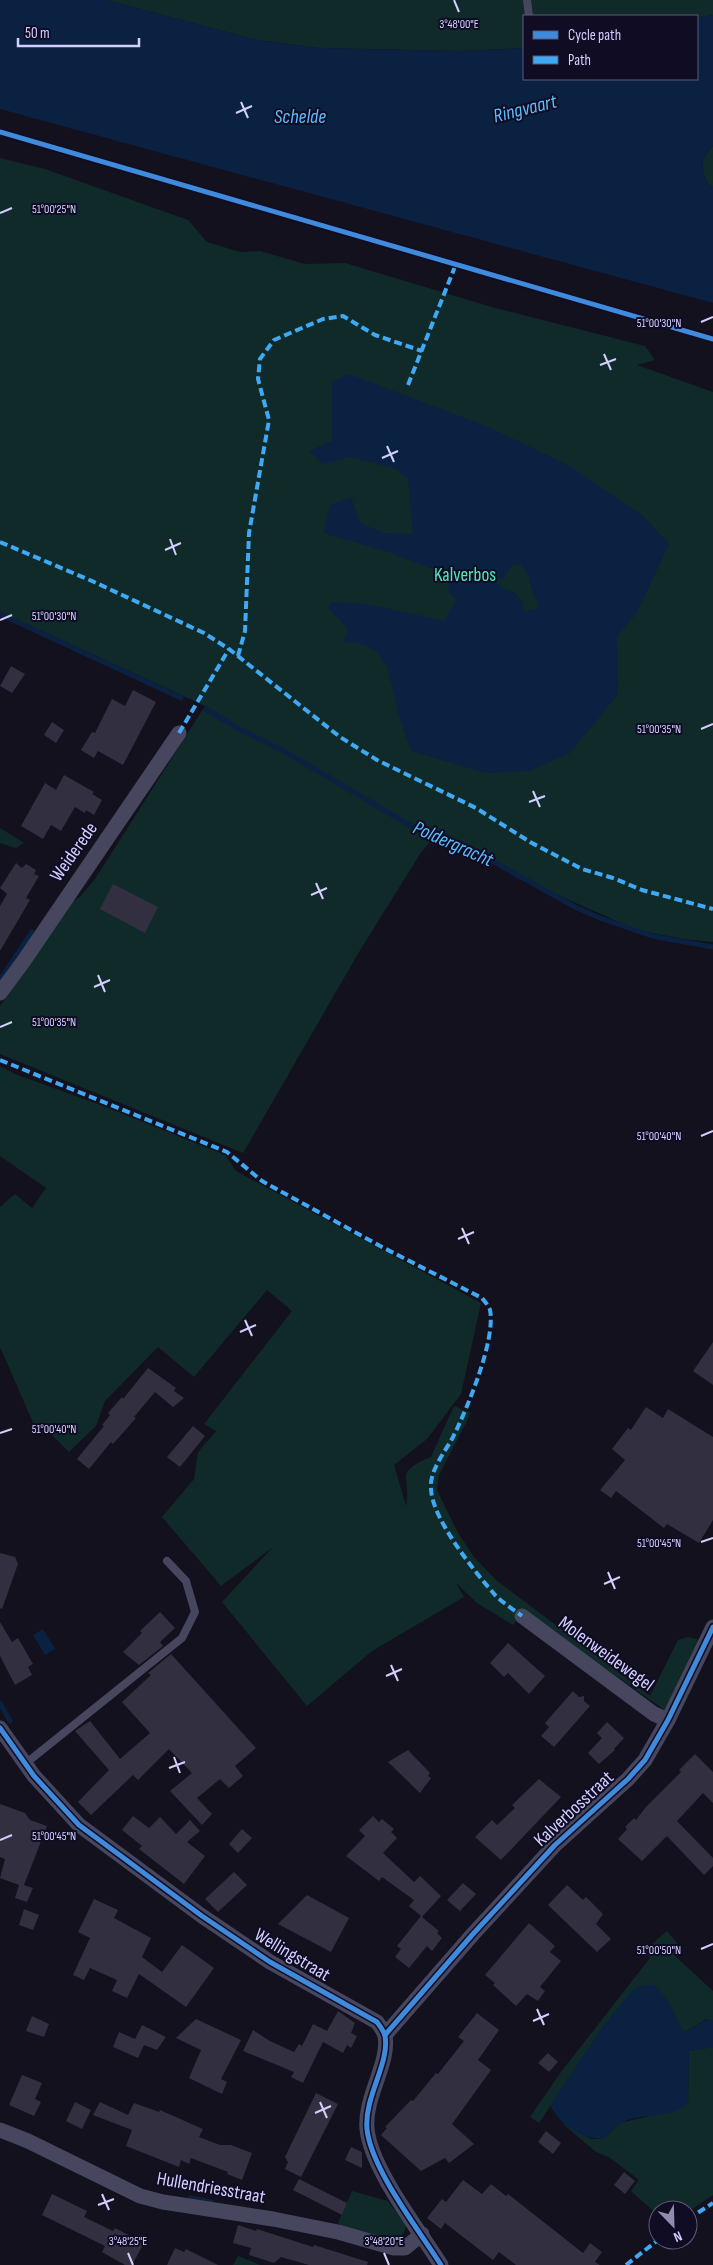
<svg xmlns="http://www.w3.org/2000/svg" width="713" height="2265" viewBox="0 0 713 2265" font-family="'Sofia Sans Condensed',sans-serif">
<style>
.green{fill:#102a29}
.water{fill:#0a2142;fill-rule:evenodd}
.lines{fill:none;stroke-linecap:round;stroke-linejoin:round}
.stream{stroke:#0a2142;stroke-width:5}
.building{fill:#312f40}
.lane{stroke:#46465f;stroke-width:8}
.street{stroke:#46465f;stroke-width:15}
.quiet{stroke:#3fa9f5;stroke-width:4;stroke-dasharray:8 4;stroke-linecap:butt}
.cycleway-casing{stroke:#0f0c23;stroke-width:8}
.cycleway{stroke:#408adc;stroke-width:5}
.ticks{fill:none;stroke:#d2cfff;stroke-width:2}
.labels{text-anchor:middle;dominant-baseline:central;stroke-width:4;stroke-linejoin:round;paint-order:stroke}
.park-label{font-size:19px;fill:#54e6b9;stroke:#0f0c23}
.street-label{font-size:19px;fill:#d2cfff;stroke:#0f0c23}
.water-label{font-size:20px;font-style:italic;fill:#5dbdff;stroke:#0f0c23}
.ticks-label{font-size:12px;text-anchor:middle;fill:#d2cfff;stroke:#0f0c23;stroke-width:4;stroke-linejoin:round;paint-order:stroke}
</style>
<rect width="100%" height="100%" fill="#13111e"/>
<!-- green -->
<g class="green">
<path d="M106 0H713V15L697 18V16H524V48L458 51 319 48 257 40Z"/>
<path d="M713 146V187L708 185C701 168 699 160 713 146Z"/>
<path d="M0 158 45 169 188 220 207 242 240 252 260 251 305 264 345 263 495 308 645 346 655 360 637 365 713 392V942L683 939 637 930 519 878 437 833 420 854 359 952 243 1153 0 1054V1006L72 902 80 897 95 879 205 706 0 612Z"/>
<path d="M0 828 24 843 16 848 0 843Z"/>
<path d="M0 1066 15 1074 106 1107 225 1155 236 1171 481 1303 461 1394 427 1439 394 1465 406 1506C412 1476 392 1473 431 1457L454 1406 471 1413 439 1475 437 1490 458 1533 474 1557 496 1580 650 1696 678 1640 688 1637 701 1640 666 1711 524 1611 513 1625 477 1603 456 1583 464 1597 372 1651 307 1706 222 1602 273 1547 221 1586 162 1517 194 1479 198 1452 216 1431 204 1424 292 1311 267 1290 194 1377 158 1347 105 1401 96 1426 69 1452 43 1426 35 1427 0 1347V1207L15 1194 32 1208 46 1188 0 1156Z"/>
<path d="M667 1931 681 1948 674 1955 713 1991V2021L707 2019 685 2032 678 2026 674 2013 635 1988 603 2027 539 2123 530 2117 561 2072 650 1958 644 1951Z"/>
<path d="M713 2047V2195L688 2212V2210H658V2215L631 2191 639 2180 609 2157 596 2152 562 2123 591 2139H604L620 2123 662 2113 688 2103 689 2051Z"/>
<path d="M352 2191 388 2201 406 2226C403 2252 361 2233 344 2228L338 2223Z"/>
<path d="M238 2256 260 2265H233Z"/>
</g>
<!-- water -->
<g class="water">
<path d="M0 0H106L257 40 319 48 457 51 524 48V79H697V18L713 15V146C699 160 701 168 708 185L713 187V303L0 109Z"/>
<path d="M349 374 486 426 570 466 643 516 669 544 636 614 617 636 618 694 570 753 529 771 486 773 411 751 399 716 387 666 376 651 360 643 343 642 348 629 328 609 331 602 367 604 444 621 457 599 449 593 448 575 388 552 324 533 330 505 351 497 360 523 384 533 413 534 408 478 394 468 350 457 323 464 309 451 332 441V382ZM515 564 521 565 530 577C529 588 537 597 538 608L525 612 523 609 524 605C514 585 505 594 497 583L498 579 504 578 510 567Z"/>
<path d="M43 1629 55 1649 45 1655 33 1635Z"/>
<path d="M645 1985H655C662 1993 669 2002 674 2012 678 2020 678 2025 685 2032L708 2019 713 2021V2047L689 2051 688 2103C673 2120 641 2112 621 2123 615 2127 609 2134 604 2139 581 2139 560 2125 550 2105L603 2027 635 1988Z"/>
</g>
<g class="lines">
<!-- stream -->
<g class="stream">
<path d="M0 614 181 698"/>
<path d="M206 709 241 730 284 751 421 832 437 836 485 857 575 907 600 918 652 936 713 947"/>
<path d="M0 980 32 932"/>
<path d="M0 1703 10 1721"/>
<path d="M190 2198 211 2202"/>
</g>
</g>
<!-- building -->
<g class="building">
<path d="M11 666 25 674 12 693 0 686Z"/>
<path d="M133 690 156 702 123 765 98 751 94 758 81 750 92 732 95 733 112 699 125 706Z"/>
<path d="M52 722 64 730 56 743 44 735Z"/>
<path d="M64 775 94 792 92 794 102 800 94 815 86 810 85 813 75 807 61 831 51 825 43 839 21 826 45 783 56 790Z"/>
<path d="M16 863 22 868 26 864 36 870 34 874 39 876 26 898 30 900 0 951V906L7 894 0 888Z"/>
<path d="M113 884 158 907 145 933 100 909Z"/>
<path d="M713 1342V1385L693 1371Z"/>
<path d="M148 1368 176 1388 174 1391 184 1398 173 1407 155 1392 134 1417 136 1418 113 1444 111 1442 89 1469 77 1459 104 1426 102 1425 110 1415 108 1413 122 1397 123 1399Z"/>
<path d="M646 1407 663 1418 668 1409 713 1437V1520L699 1543 667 1524 664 1528 616 1491 611 1498 600 1490 625 1460 612 1449 628 1428 631 1430Z"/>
<path d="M193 1426 205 1436 180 1467 167 1457Z"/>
<path d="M0 1553 15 1557 18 1564 2 1609 0 1608Z"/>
<path d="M160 1612 175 1628 160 1642 163 1646 139 1665 123 1652 142 1633 140 1631Z"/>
<path d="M0 1622 12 1642 18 1638 33 1664 28 1667 32 1675 15 1685 0 1656Z"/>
<path d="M508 1643 545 1676 529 1694 508 1673 504 1677 490 1663Z"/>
<path d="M171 1654 256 1748 235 1766 243 1776 229 1788 220 1779 197 1798 212 1814 202 1825 170 1791 192 1773 169 1749 138 1780 133 1775 91 1815 78 1802 109 1770 75 1731 90 1721 120 1759 150 1733 122 1702 151 1675 148 1673Z"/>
<path d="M573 1691 579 1697 584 1696V1701L590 1706 554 1747 541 1736 549 1727 545 1723Z"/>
<path d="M607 1722 624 1738 614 1749 615 1750 599 1764 588 1753 602 1738 597 1733Z"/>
<path d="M408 1750 430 1773 428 1776 431 1778 420 1793 388 1762Z"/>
<path d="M695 1754 713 1772V1803L703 1793 677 1821 713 1858V1866L704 1875 667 1836 642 1861 618 1839 627 1829 625 1827 634 1818 636 1820 645 1808 681 1772 679 1770Z"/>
<path d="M539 1779 561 1797 501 1860 475 1837 492 1820 497 1825 515 1808 512 1805Z"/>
<path d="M0 1804 25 1813 30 1820 47 1826 24 1885 33 1888 27 1902 15 1898 19 1885 0 1878 5 1859 0 1857Z"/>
<path d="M133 1816 149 1828 160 1817 176 1834 190 1820 200 1831 187 1842 205 1856 184 1884 139 1849 142 1846 122 1830Z"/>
<path d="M373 1816 379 1822 382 1819 394 1829 391 1832 397 1838 383 1853 414 1882 420 1876 441 1896 422 1917 439 1931 437 1933 442 1938 432 1951 427 1946 409 1968 395 1957 401 1949 397 1946 421 1916 409 1906 414 1900 382 1877 379 1881 346 1856 365 1836 359 1830Z"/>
<path d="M242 1829 252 1838 238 1853 229 1844Z"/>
<path d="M234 1872 247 1885 218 1912 205 1899Z"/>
<path d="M463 1883 476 1894 460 1911 447 1900Z"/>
<path d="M567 1885 583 1900 586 1897 603 1914 596 1924 611 1939 597 1952 548 1905Z"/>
<path d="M307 1895 349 1918 331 1952 278 1924Z"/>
<path d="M94 1899 118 1910 114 1918 151 1938 142 1957 162 1972 182 1945 214 1968 186 2007 139 1974 127 1998 112 1991 117 1980 90 1968 84 1980 73 1975 90 1938 78 1932Z"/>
<path d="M24 1909 39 1915 33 1930 19 1925Z"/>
<path d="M529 1923 555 1946 550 1952 561 1961 540 1987 545 1991 538 2001 527 1994 516 2006 493 1985 495 1983 485 1975Z"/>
<path d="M338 2011 355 2023 351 2033 357 2036 351 2048 347 2045 343 2053 323 2042 303 2083 291 2077 294 2072 243 2051 253 2030 270 2041 294 2052 299 2044 302 2046 313 2024 327 2031Z"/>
<path d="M477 2013 499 2030 478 2060 491 2070 452 2124 474 2144 449 2163 445 2158 421 2171 381 2135 387 2128 385 2127 411 2100 413 2101 436 2073 438 2074 464 2041 458 2037Z"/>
<path d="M32 2016 49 2024 44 2037 26 2031Z"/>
<path d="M196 2019 241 2040 221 2079 227 2082 222 2094 189 2078 201 2050 176 2038Z"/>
<path d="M142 2025 166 2037 157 2050 144 2045 138 2058 113 2047 119 2032 135 2039Z"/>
<path d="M548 2053 558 2062 549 2072 538 2063Z"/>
<path d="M22 2075 42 2083 35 2099 41 2102 34 2116 9 2105Z"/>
<path d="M316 2093 338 2104 301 2177 285 2169 288 2162 285 2157Z"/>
<path d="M75 2102 91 2110 82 2129 66 2121Z"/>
<path d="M100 2102 128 2115 134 2103 159 2112 160 2110 203 2129 199 2137 220 2145H231L252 2153 242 2180 227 2174 228 2172 191 2158 189 2164 181 2160 179 2167 126 2146 132 2130 93 2115Z"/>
<path d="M546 2131 561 2143 553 2154 538 2142Z"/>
<path d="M351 2147 362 2152V2168L345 2160Z"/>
<path d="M624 2172 635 2181 625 2194 614 2185Z"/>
<path d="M299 2179 347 2203 342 2215 293 2190Z"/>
<path d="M463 2180 482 2194 491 2184 506 2196 508 2194 583 2253 590 2243 602 2252 595 2262 600 2265H516L499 2252 493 2260 445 2223 441 2229 427 2218 442 2199 446 2202Z"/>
<path d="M52 2194 87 2211 84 2217 113 2231 115 2228 144 2243 132 2265H125L109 2256 102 2252 105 2246 42 2215Z"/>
<path d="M238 2225 256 2231 257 2229 313 2247 314 2245 368 2262 367 2265H309L281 2257 274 2263 249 2255 251 2248 233 2243Z"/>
<path d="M175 2248 184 2252 186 2249 218 2265H167Z"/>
</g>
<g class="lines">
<!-- lane -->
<g class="lane">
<path d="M527 0 529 16"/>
<path d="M25 1764 182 1638 195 1612 186 1581 167 1561"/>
</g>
<!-- street -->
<g class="street">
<path d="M0 993 23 962 179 733"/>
<path d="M522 1616 654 1714 668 1720"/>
<path d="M0 1728 34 1776 79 1825 202 1916 270 1962 377 2022C380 2026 384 2031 385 2036 390 2063 364 2097 367 2129 371 2169 419 2230 441 2265"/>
<path d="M385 2035 473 1934 555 1845 628 1779 645 1760 668 1720 713 1627"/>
<path d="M0 2130 28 2141 140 2196 163 2202 273 2219 338 2232 394 2248H405L422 2234"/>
</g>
<!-- quiet -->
<g class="quiet">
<path d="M408 385 456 264"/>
<path d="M0 542 92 581 204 633 229 649 340 737 377 760 476 808 530 842 582 869 613 878 642 890 713 909"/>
<path d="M238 656 245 631 249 533 269 420 258 379 260 359 274 340 323 319 343 316 375 335 422 351"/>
<path d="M179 733 229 649"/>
<path d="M0 1060 227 1152 262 1181 382 1247 482 1298C485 1302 489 1306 490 1310 496 1340 467 1409 453 1437 445 1452 429 1471 431 1489 432 1519 475 1572 495 1595 503 1603 513 1609 522 1616"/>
<path d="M688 2219 713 2203"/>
<path d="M626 2265 658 2240"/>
</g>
<defs>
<g id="cycleway">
<path d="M0 132 713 339"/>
<path d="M0 1728 34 1776 79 1825 202 1916 270 1962 377 2022C380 2026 384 2031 385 2036 390 2063 364 2097 367 2129 371 2169 419 2230 441 2265"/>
<path d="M385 2035 473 1934 555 1845 628 1779 645 1760 668 1720 713 1627"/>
</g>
</defs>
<!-- cycleway casing -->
<use href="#cycleway" class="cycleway-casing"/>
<!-- cycleway -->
<use href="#cycleway" class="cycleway"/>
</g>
<!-- ticks -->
<path class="ticks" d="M454 0 459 12M241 102 248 118M236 113 252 106M0 213 12 208M701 322 713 317M604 354 611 370M600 365 616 359M387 446 394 462M382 458 398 451M170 539 176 555M165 550 181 543M0 620 12 615M701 729 713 724M533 791 540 807M529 802 545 796M316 883 323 899M311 895 327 888M98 975 105 992M94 987 110 980M0 1027 12 1022M701 1136 713 1131M462 1228 469 1244M458 1239 474 1232M245 1320 252 1336M240 1332 256 1325M0 1433 12 1429M701 1542 713 1538M608 1572 615 1589M604 1584 620 1577M391 1665 398 1681M386 1676 402 1669M174 1757 180 1773M169 1768 185 1762M0 1840 12 1835M701 1949 713 1944M537 2009 544 2025M533 2021 549 2014M320 2102 327 2118M315 2113 331 2106M102 2194 109 2210M98 2205 114 2199M128 2253 133 2265M384 2253 389 2265"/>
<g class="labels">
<!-- park labels -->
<g class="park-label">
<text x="465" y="575">Kalverbos</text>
</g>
<!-- street labels -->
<g class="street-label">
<text transform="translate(74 852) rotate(-55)">Weiderede</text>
<text transform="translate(606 1654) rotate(36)">Molenweidewegel</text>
<text transform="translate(574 1809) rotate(-43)">Kalverbosstraat</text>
<text transform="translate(292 1955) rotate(31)">Wellingstraat</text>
<text transform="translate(211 2188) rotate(10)">Hullendriesstraat</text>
</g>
<!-- water labels -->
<g class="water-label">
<text transform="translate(525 109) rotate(-14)">Ringvaart</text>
<text x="300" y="117">Schelde</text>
<text transform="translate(453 844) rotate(24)">Poldergracht</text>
</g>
</g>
<g class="ticks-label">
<text x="459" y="28">3°48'00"E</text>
<text x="54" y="213">51°00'25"N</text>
<text x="659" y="327">51°00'30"N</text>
<text x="54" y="620">51°00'30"N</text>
<text x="659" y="733">51°00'35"N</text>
<text x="54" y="1026">51°00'35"N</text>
<text x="659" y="1140">51°00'40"N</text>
<text x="54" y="1433">51°00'40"N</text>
<text x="659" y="1547">51°00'45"N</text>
<text x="54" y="1840">51°00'45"N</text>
<text x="659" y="1954">51°00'50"N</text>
<text x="128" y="2245">3°48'25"E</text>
<text x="384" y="2245">3°48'20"E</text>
</g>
<!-- legend -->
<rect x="523" y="15" width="175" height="65" fill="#0f0c23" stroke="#5d5a7b"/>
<rect x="533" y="31" width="25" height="8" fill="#408adc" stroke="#5d5a7b"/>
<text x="568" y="40" font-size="15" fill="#d2cfff">Cycle path</text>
<rect x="533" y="56" width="25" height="8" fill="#3fa9f5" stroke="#5d5a7b"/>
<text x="568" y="65" font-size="15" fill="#d2cfff">Path</text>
<!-- north arrow -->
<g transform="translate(673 2225) rotate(157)"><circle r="24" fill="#0f0c23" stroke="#5d5a7b"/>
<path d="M0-4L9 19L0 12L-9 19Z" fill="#8f8cb0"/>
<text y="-8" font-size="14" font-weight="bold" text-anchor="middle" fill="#d2cfff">N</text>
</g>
<!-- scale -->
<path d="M18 38v8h121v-8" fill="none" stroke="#d2cfff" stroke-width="2.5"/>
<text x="25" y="38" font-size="15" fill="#d2cfff" stroke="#0f0c23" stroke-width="4" paint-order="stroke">50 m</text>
</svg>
